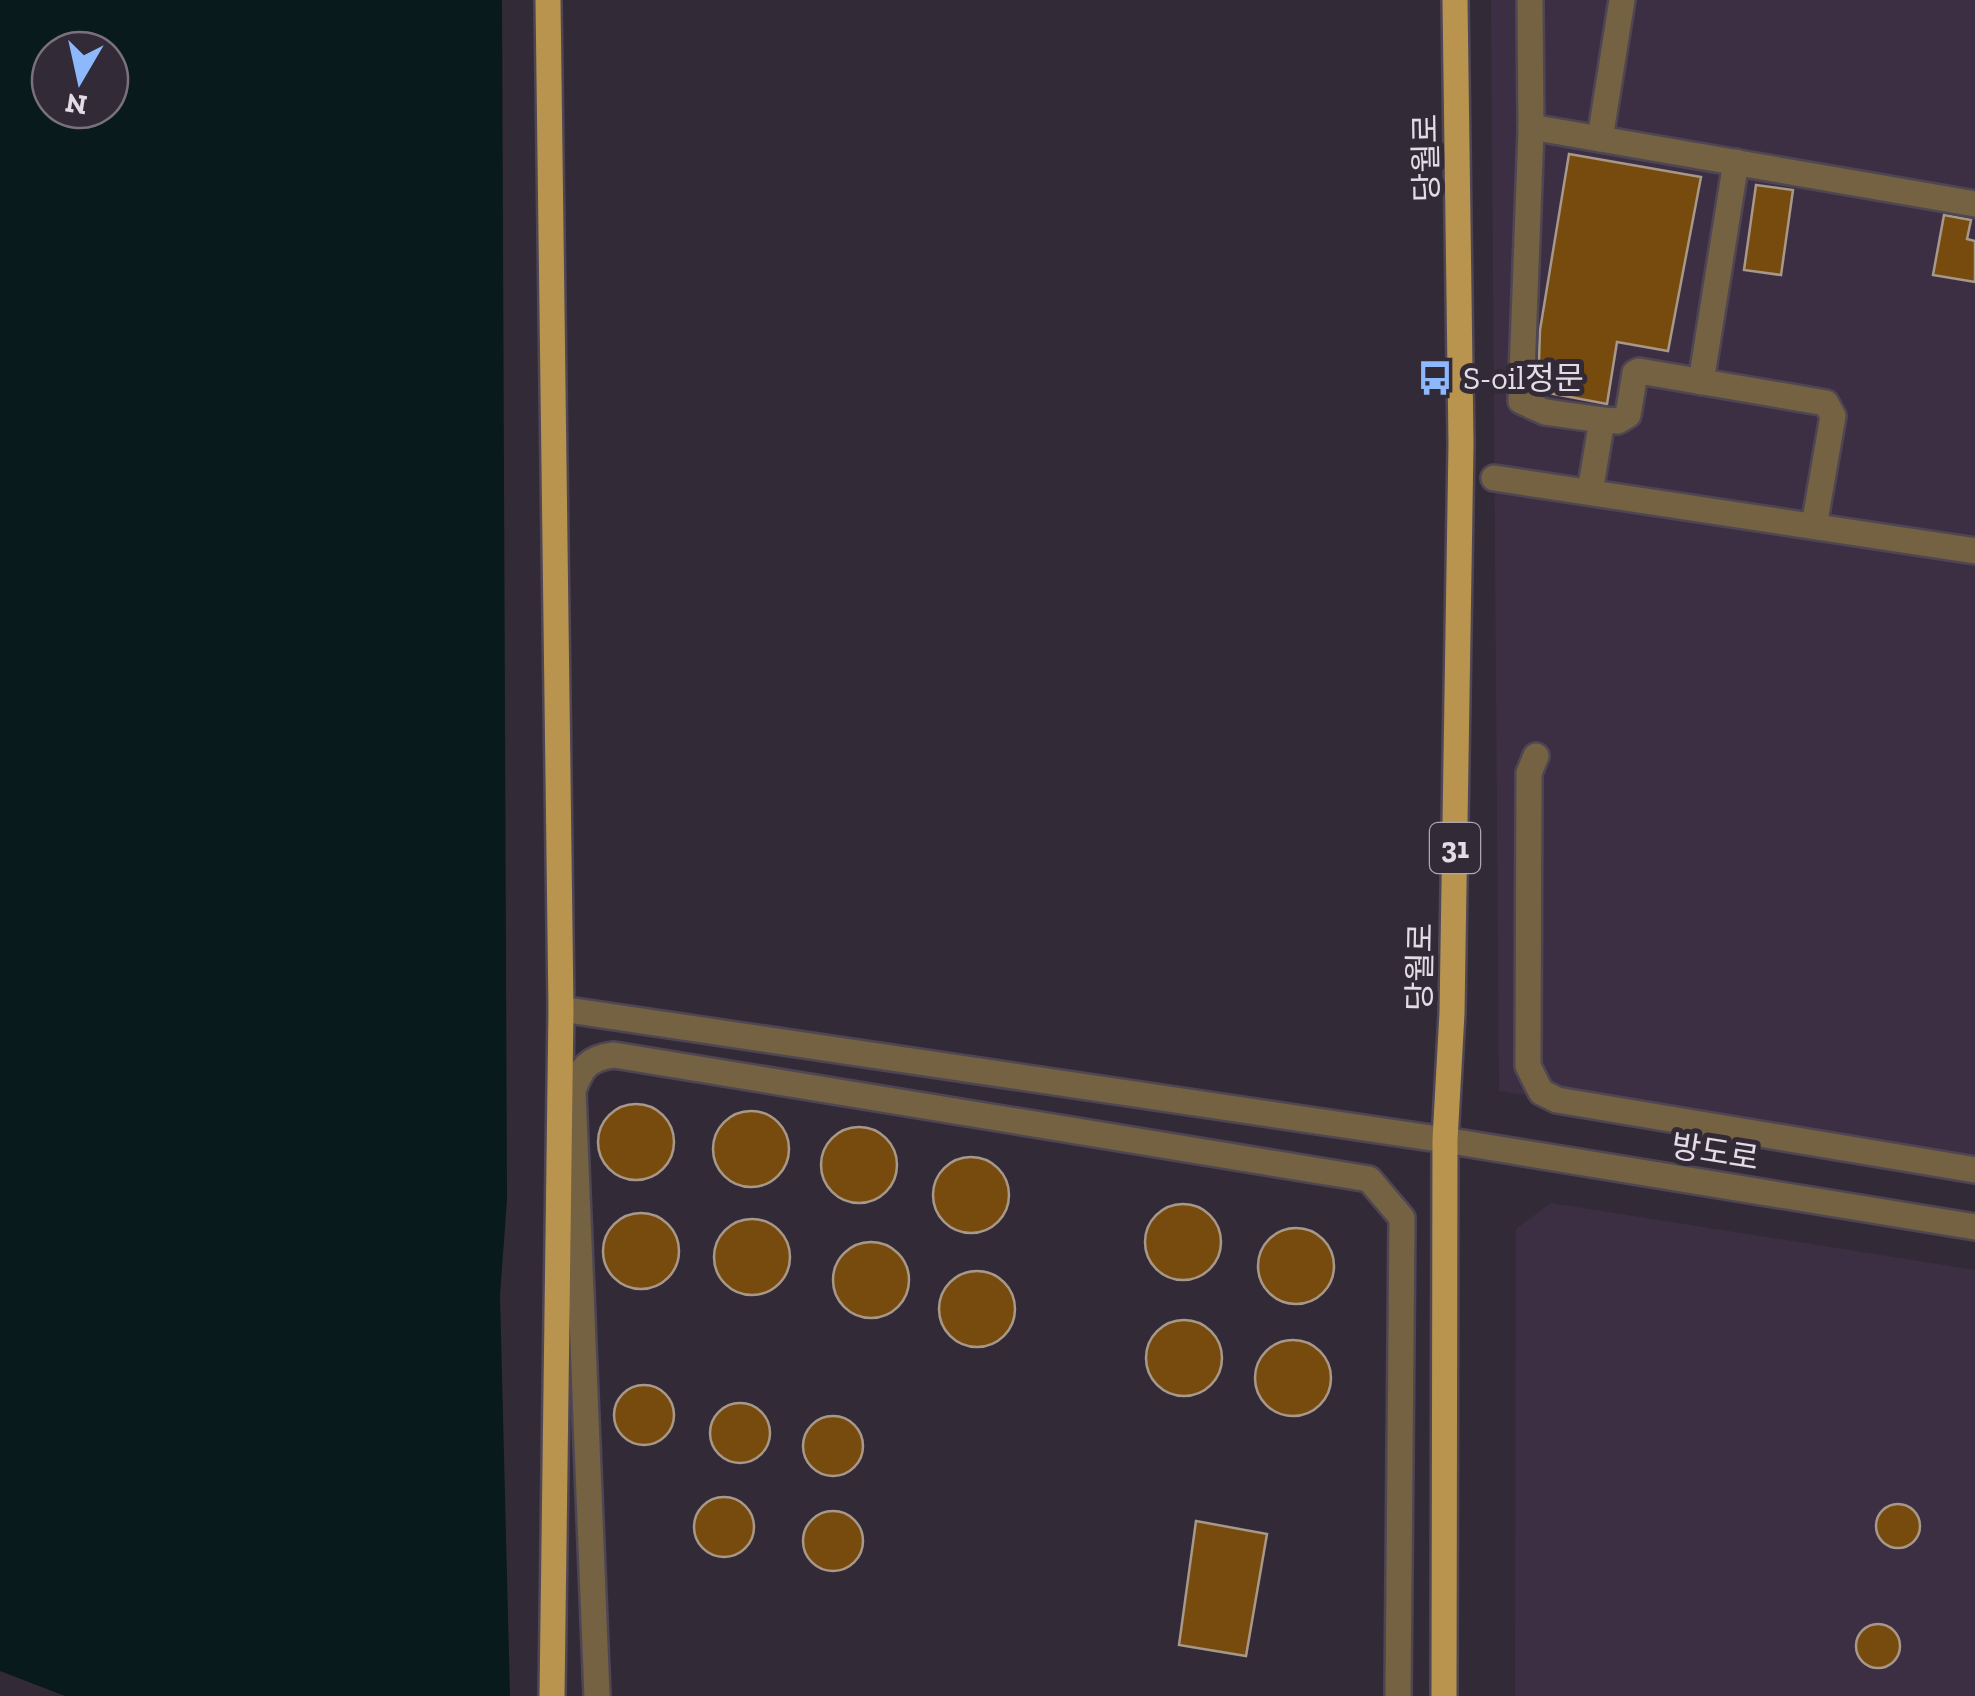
<svg xmlns="http://www.w3.org/2000/svg" width="1975" height="1696" viewBox="0 0 1975 1696" font-family="'Zilla Slab','Noto Sans KR',serif">
<style>
.built{fill:#3d2f43}
.water{fill:#091a1c;fill-rule:evenodd}
.building{fill:#764b0d;stroke:#a79889;stroke-width:2.5}
.lines{fill:none;stroke-linecap:round;stroke-linejoin:round}
.minor-casing{stroke:#4f4654;stroke-width:30}
.major-casing{stroke:#4f4654;stroke-width:30}
.minor{stroke:#746242;stroke-width:25}
.major{stroke:#b9944f;stroke-width:25}
.labels{text-anchor:middle;dominant-baseline:central;stroke-width:10;stroke-linejoin:round;paint-order:stroke}
.shield{fill:#332a38;stroke:#aea7b2;stroke-width:2.5}
.shield-label{font-size:30px;font-weight:bold;fill:#e3dce6}
.street-label{font-size:32px;fill:#e3dce6;stroke:#332a38}
.poi-label{font-size:32px;fill:#e3dce6;stroke:#332a38;text-anchor:start}
</style>
<rect width="100%" height="100%" fill="#332a38"/>
<!-- built -->
<g class="built">
<path d="M1491 0H1975V1164L1499 1091Z"/>
<path d="M1551 1203 1975 1270V1696H1515L1516 1229Z"/>
</g>
<!-- water -->
<path class="water" d="M0 0H502L507 1200 500 1295 510 1696H65L0 1671ZM50 50H110V110H50Z"/>
<!-- building -->
<g class="building">
<path d="M1569 154 1701 177 1668 351 1617 342 1607 404 1538 391 1540 330Z"/>
<path d="M1756 185 1793 190 1781 275 1744 270Z"/>
<path d="M1944 215 1971 220 1967 239 1975 241V282L1933 275Z"/>
<circle cx="636" cy="1142" r="38"/>
<circle cx="751" cy="1149" r="38"/>
<circle cx="859" cy="1165" r="38"/>
<circle cx="971" cy="1195" r="38"/>
<circle cx="1183" cy="1242" r="38"/>
<circle cx="641" cy="1251" r="38"/>
<circle cx="752" cy="1257" r="38"/>
<circle cx="1296" cy="1266" r="38"/>
<circle cx="871" cy="1280" r="38"/>
<circle cx="977" cy="1309" r="38"/>
<circle cx="1184" cy="1358" r="38"/>
<circle cx="1293" cy="1378" r="38"/>
<circle cx="644" cy="1415" r="30"/>
<circle cx="740" cy="1433" r="30"/>
<circle cx="833" cy="1446" r="30"/>
<circle cx="724" cy="1527" r="30"/>
<circle cx="1898" cy="1526" r="22"/>
<circle cx="833" cy="1541" r="30"/>
<path d="M1196 1521 1267 1534 1246 1656 1179 1645Z"/>
<circle cx="1878" cy="1646" r="22"/>
</g>
<g class="lines">
<defs>
<g id="minor">
<path d="M1530 0 1531 130 1521 401 1545 412 1602 420 1590 492"/>
<path d="M1531 127 1975 204"/>
<path d="M1600 139 1622 0"/>
<path d="M1701 382 1736 162"/>
<path d="M1602 420 1618 421 1628 415 1635 373 1639 371 1826 403 1833 416 1814 526"/>
<path d="M1494 478 1975 551"/>
<path d="M1536 756 1529 773 1528 1066 1541 1092 1557 1100 1975 1170"/>
<path d="M561 1009 1445 1140 1975 1227"/>
<path d="M597 1696 573 1091C581 1068 588 1058 614 1055L1369 1179 1402 1218 1398 1696"/>
</g>
<g id="major">
<path d="M548 0 561 1009 552 1696"/>
<path d="M1444 1696 1445 1140 1452 1013 1461 443 1455 0"/>
</g>
</defs>
<!-- minor casing -->
<use href="#minor" class="minor-casing"/>
<!-- major casing -->
<use href="#major" class="major-casing"/>
<!-- minor -->
<use href="#minor" class="minor"/>
<!-- major -->
<use href="#major" class="major"/>
</g>
<!-- icons -->
<defs>
<symbol id="bus-bare" viewBox="-9 -9 18 18"><path d="M-5-6H5V4H4V6H2V4H-2V6H-4V4H-5ZM-3.5-4V0h7V-4ZM-3.5 1.2v1.5H-2V1.2ZM2 1.2v1.5H3.5V1.2Z" fill="#8db9fc" stroke="#332a38" stroke-width="2.5" paint-order="stroke"/></symbol>
</defs>
<g fill-rule="evenodd">
<use href="#bus-bare" x="1410" y="353" width="50" height="50"/>
</g>
<g class="labels">
<!-- shield labels -->
<rect class="shield" x="1430" y="823" width="50" height="50" rx="8"/>
<g class="shield-label">
<text x="1455" y="848">31</text>
</g>
<!-- street labels -->
<g class="street-label">
<text transform="translate(1426 158) rotate(-91)">당월로</text>
<text transform="translate(1420 967) rotate(-89)">당월로</text>
<text transform="translate(1715 1152) rotate(9)">방도로</text>
</g>
<!-- poi labels -->
<g class="poi-label">
<text x="1463" y="378">S-oil정문</text>
</g>
</g>
<!-- north arrow -->
<g transform="translate(80 80) rotate(189)"><circle r="48" fill="#332a38" stroke="#79717e" stroke-width="2.5"/>
<path d="M0-8L18 38L0 25L-18 38Z" fill="#8db9fc"/>
<text y="-15" font-size="28" font-weight="bold" text-anchor="middle" fill="#e3dce6">N</text>
</g>
</svg>
